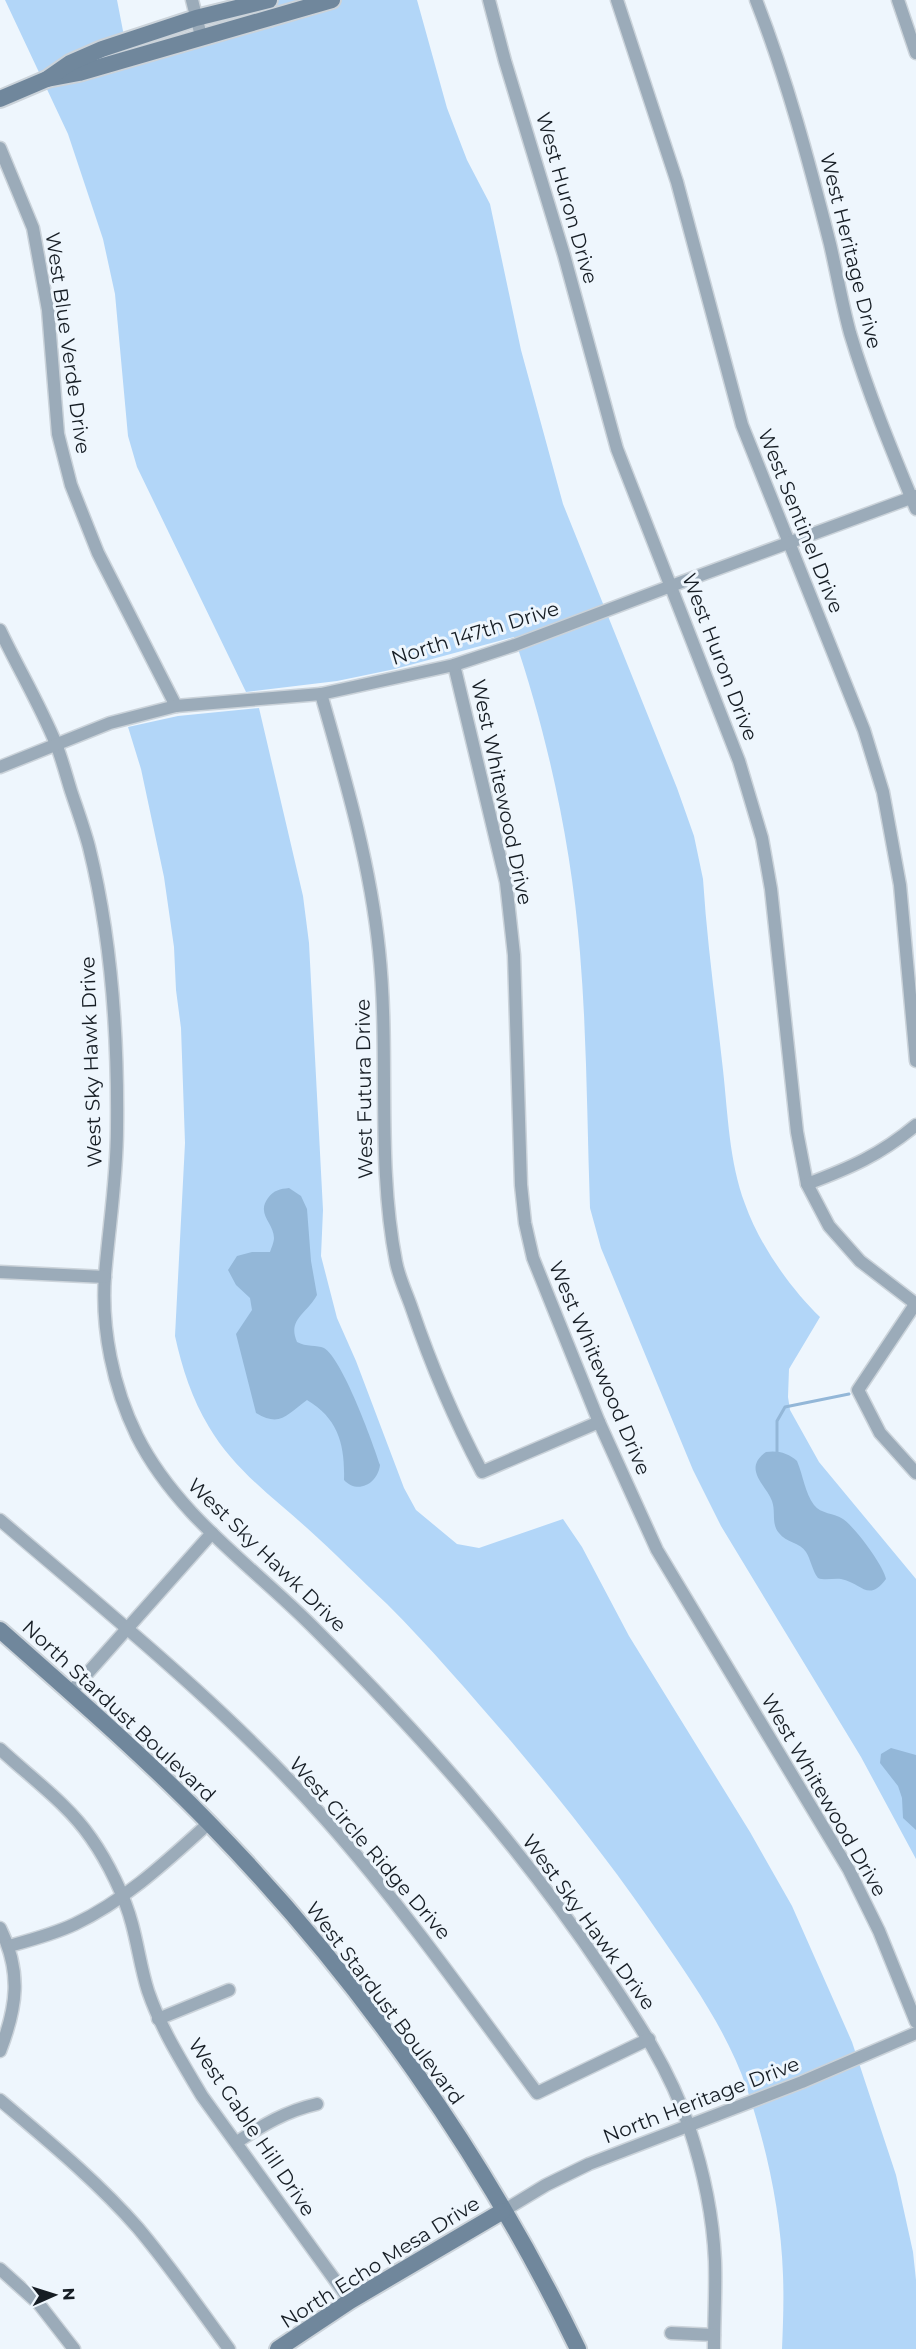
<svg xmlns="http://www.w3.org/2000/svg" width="916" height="2349" viewBox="0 0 916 2349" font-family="Montserrat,sans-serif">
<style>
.green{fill:#b2d6f8}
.water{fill:#93b7d8}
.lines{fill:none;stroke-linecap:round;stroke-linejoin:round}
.stream{stroke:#93b7d8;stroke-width:3}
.street-casing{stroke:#cbd3da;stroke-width:15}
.secondary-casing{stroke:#cbd3da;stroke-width:20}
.street{stroke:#9babb9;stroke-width:12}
.secondary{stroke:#70879c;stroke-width:16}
.labels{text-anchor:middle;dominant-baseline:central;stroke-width:6;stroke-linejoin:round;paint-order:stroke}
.street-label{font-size:20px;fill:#161d24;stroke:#eef6fd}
</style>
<rect width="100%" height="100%" fill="#eef6fd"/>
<!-- green -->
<g class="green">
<path d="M5 0H117L124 36 135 66 200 45 274 27 265 0H417L447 108 467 160 490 204 521 350 563 504 677 788 694 836 703 879C707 943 716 1006 723 1070 728 1115 729 1161 745 1204 759 1244 790 1288 820 1317L789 1369 788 1397 790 1410 819 1462 916 1579V1859L861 1757 721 1526 693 1470 601 1248 590 1208C587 1123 587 1037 580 953 572 848 548 736 514 637L395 669 337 681 246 692 137 467 128 436 115 294 103 239 68 134Z"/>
<path d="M259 708 303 896 309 943 323 1210 321 1256 337 1318 356 1361 404 1488 416 1510 457 1544 479 1548 563 1519 582 1547 629 1636 750 1832 792 1906 852 2042 896 2175 913 2252 916 2280V2349H782C783 2325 784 2300 783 2275 781 2213 767 2148 747 2089 728 2033 693 1983 660 1935 614 1867 563 1803 510 1740 470 1694 430 1647 387 1604 360 1579 334 1552 307 1528 272 1497 233 1468 209 1427 192 1399 182 1368 175 1336L185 1143 181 1028 176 990 174 947 164 877 141 769 128 727 178 716Z"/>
</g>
<!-- water -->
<g class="water">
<path d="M289 1188 301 1196 307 1209 311 1261 317 1295C307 1314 287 1319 297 1342 306 1347 317 1345 324 1348 342 1358 373 1443 380 1465 378 1483 358 1495 344 1480 345 1446 339 1419 307 1400 287 1414 281 1428 256 1413L236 1334 252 1310 250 1298 236 1285 228 1270 237 1256 252 1252H270C271 1249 274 1242 274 1238 274 1223 256 1214 268 1198 274 1190 280 1189 289 1188Z"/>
<path d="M766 1452C777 1450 789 1453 797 1461 803 1475 805 1493 814 1505 821 1514 834 1513 843 1519 854 1526 884 1566 886 1579 868 1603 862 1583 841 1579 833 1578 825 1581 818 1578 812 1570 811 1560 806 1552 800 1542 786 1543 779 1533 771 1524 776 1512 772 1501 766 1485 742 1469 766 1452Z"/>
<path d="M891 1748 916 1755V1830L903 1818 902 1798 898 1786 880 1763 881 1754Z"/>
</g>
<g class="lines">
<!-- stream -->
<path class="stream" d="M777 1455V1421L785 1407 849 1394"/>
<defs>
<g id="street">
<path d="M192 0 201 36"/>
<path d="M489 0 505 61 564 255 617 449 739 761 762 838 771 889 797 1132 807 1184 829 1226 860 1261 916 1304"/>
<path d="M617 0 677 182 742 425 864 730 883 792 900 885 916 1061"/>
<path d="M756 0C787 79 809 162 830 244 837 274 842 304 850 333 868 393 892 451 916 509"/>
<path d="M898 0 916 53"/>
<path d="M0 148 33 228 48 310 58 434 71 485 98 553 176 706"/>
<path d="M0 630C18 668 40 705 56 744 62 759 66 775 71 791 77 809 84 828 89 847 111 935 118 1038 117 1128 117 1178 109 1226 105 1275 101 1329 113 1387 137 1436 177 1516 254 1567 315 1629 421 1735 522 1848 605 1973 638 2022 670 2070 689 2127 703 2169 713 2216 715 2261 716 2290 714 2320 714 2349"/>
<path d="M454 665 506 882 514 955 521 1185 525 1223 533 1258 599 1422 657 1550 849 1870 879 1931 916 2022"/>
<path d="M321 694C345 778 370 862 379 950 390 1053 376 1160 396 1262 399 1278 407 1294 412 1309 431 1365 454 1419 482 1472L599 1422"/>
<path d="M0 767 110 723 176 706 321 694 454 665 515 645 671 586 916 496"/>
<path d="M807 1184C850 1168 880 1155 916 1125"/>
<path d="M0 1272 105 1277"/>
<path d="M916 1303 858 1390 880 1433 916 1473"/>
<path d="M0 1520C112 1616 229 1710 327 1821 403 1907 469 2001 537 2093L649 2039"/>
<path d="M70 1693 212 1533"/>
<path d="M0 1749C30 1777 68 1804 91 1838 108 1862 125 1897 132 1924 138 1946 141 1969 148 1991 161 2029 182 2062 202 2096L350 2301"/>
<path d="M0 1928C22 1972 17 2007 0 2051"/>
<path d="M9 1946C31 1940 54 1934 75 1924 126 1900 168 1860 209 1823"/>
<path d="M158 2019 229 1990"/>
<path d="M0 2100C47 2140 97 2181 138 2228 170 2266 199 2308 229 2349"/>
<path d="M237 2142C263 2125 286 2111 317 2104"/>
<path d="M503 2211 546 2185 589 2164 802 2082 916 2033"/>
<path d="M0 2269 39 2304 74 2349"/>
<path d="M671 2333 714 2335"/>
</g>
<g id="secondary">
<path d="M47 79 79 73 332 0"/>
<path d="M0 99 47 79 70 63 102 49 196 18 269 0"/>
<path d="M0 1630C71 1693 143 1755 209 1823 359 1977 485 2156 578 2349"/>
<path d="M278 2349 350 2301 503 2211"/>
</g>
</defs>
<!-- street casing -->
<use href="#street" class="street-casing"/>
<!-- secondary casing -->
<use href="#secondary" class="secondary-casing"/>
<!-- street -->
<use href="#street" class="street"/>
<!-- secondary -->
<use href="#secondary" class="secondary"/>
</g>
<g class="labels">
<!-- street labels -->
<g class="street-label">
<text transform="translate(567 198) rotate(74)">West Huron Drive</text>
<text transform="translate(851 251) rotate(76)">West Heritage Drive</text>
<text transform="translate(68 343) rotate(82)">West Blue Verde Drive</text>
<text transform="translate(801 521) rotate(68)">West Sentinel Drive</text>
<text transform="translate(475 633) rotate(-17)">North 147th Drive</text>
<text transform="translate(720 657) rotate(69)">West Huron Drive</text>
<text transform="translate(502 792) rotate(78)">West Whitewood Drive</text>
<text transform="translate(91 1062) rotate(-92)">West Sky Hawk Drive</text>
<text transform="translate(364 1089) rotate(-91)">West Futura Drive</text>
<text transform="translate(600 1368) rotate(67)">West Whitewood Drive</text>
<text transform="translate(267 1555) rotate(44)">West Sky Hawk Drive</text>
<text transform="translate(119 1711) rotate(43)">North Stardust Boulevard</text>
<text transform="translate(824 1795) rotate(60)">West Whitewood Drive</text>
<text transform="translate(370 1848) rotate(49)">West Circle Ridge Drive</text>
<text transform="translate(589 1922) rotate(54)">West Sky Hawk Drive</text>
<text transform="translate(385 2003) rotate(53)">West Stardust Boulevard</text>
<text transform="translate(701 2100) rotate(-21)">North Heritage Drive</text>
<text transform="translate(252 2127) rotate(56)">West Gable Hill Drive</text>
<text transform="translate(380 2262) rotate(-32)">North Echo Mesa Drive</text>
</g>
</g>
<!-- north arrow -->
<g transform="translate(54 2295) rotate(87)" stroke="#eef6fd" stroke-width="4.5" paint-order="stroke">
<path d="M0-4.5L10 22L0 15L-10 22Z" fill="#161d24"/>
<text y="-9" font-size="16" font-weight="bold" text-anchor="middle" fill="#161d24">N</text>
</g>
</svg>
